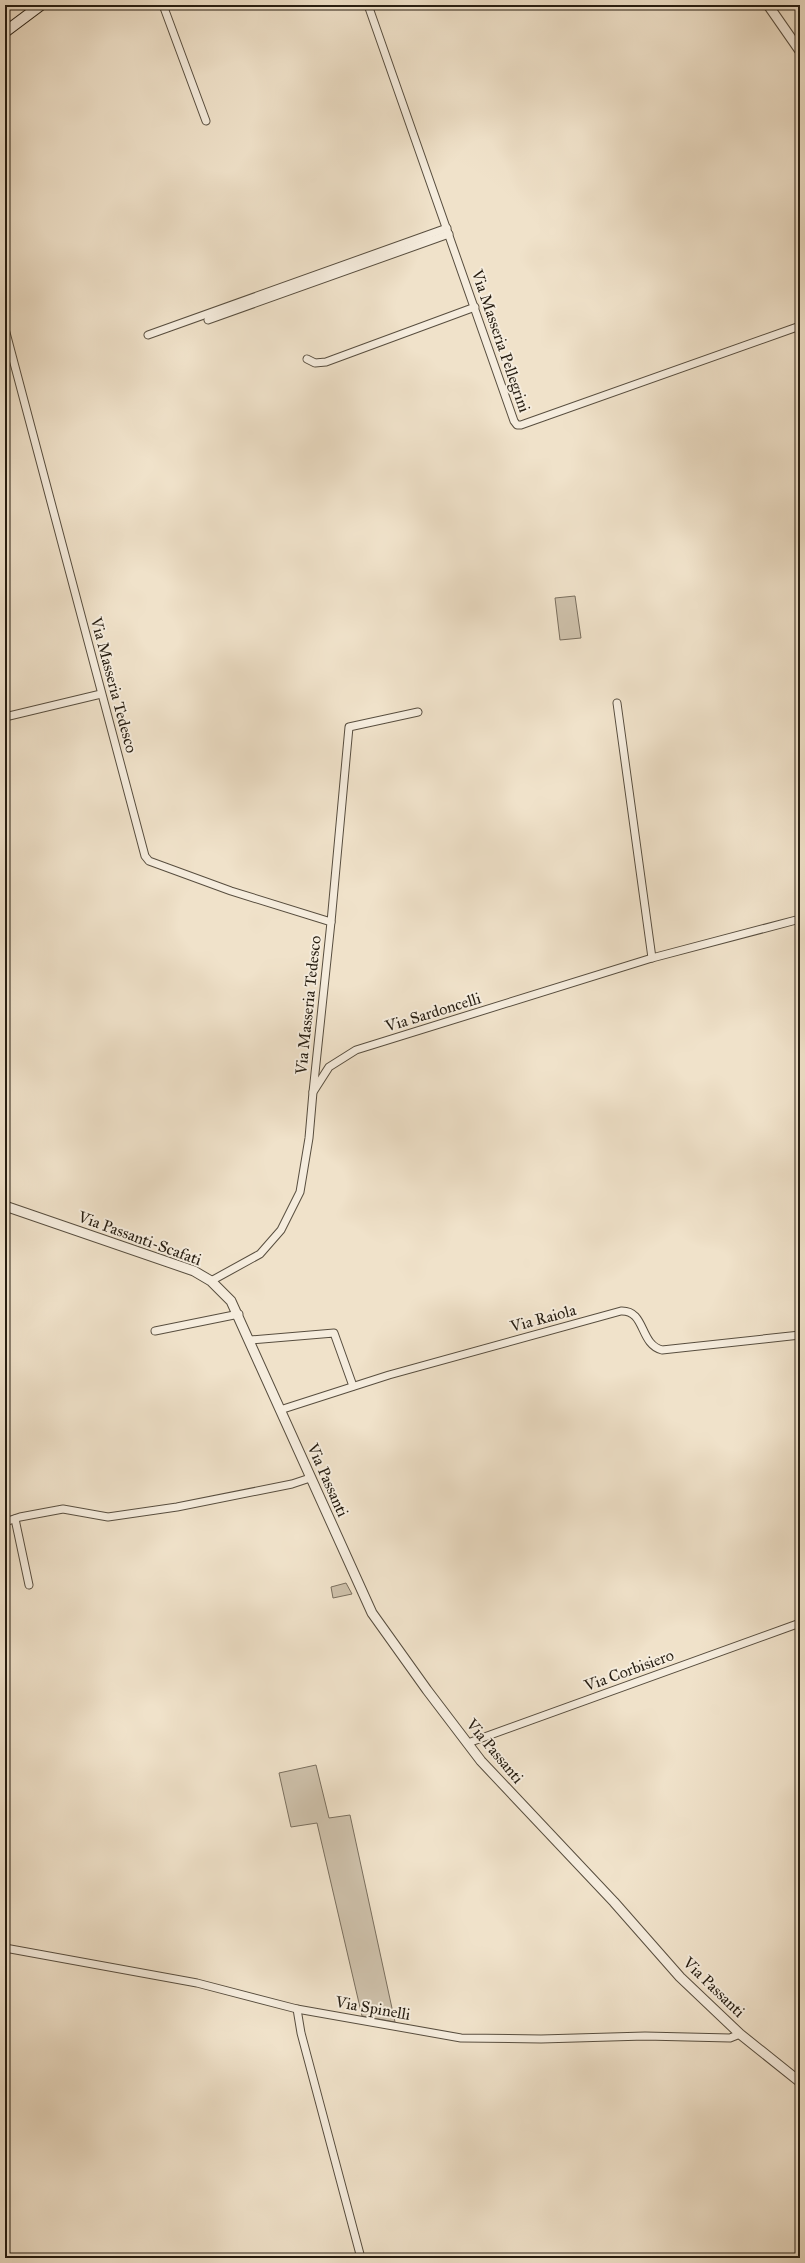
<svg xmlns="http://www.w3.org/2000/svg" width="805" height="2263" viewBox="0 0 805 2263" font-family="'IM FELL Great Primer',serif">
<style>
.green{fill:#cec1ab;stroke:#7a6f5e}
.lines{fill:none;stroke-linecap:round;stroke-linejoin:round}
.minor-casing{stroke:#584e3f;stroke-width:9}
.tertiary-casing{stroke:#584e3f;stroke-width:11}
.secondary-casing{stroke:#261d11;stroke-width:12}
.minor{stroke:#f5ecdd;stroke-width:7}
.tertiary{stroke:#f5ecdd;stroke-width:9}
.secondary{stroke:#f5ecdd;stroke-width:10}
.labels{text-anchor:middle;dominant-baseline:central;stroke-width:4;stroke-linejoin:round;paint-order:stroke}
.street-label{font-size:16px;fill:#261d11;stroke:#f5ecdd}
</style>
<rect width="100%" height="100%" fill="#f0e2ca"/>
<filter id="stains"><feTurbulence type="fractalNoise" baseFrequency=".005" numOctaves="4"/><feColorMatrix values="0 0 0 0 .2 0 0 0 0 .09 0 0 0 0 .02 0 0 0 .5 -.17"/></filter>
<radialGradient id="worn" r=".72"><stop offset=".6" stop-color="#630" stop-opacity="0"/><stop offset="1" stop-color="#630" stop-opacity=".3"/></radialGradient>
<!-- green -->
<g class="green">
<path d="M575 596 581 638 560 640 555 598Z"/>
<path d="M346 1583 352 1594 333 1598 331 1587Z"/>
<path d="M316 1765 329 1818 350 1815 395 2022 362 2016 317 1823 291 1827 279 1773Z"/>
</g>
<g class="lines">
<defs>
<g id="minor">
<path d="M163 5 206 121"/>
<path d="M368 5 514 421 517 425H521L800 326"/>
<path d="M5 21 10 29"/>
<path d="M208 320 449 234"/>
<path d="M5 329 145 856 149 861 231 891 331 922 313 1092"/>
<path d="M148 335 447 228"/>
<path d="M307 359 315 363 326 362 475 307"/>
<path d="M617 703 652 958"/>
<path d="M5 717 101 694"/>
<path d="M331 922 349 727 418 712"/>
<path d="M211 1281 260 1254 281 1230 300 1192 309 1138 313 1092 329 1067 356 1050 652 958 800 919"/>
<path d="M155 1331 239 1314"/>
<path d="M250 1340 334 1333 353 1386"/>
<path d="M280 1410 389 1375 621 1311C646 1310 639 1344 662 1350L800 1335"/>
<path d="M15 1519 29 1585"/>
<path d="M5 1522 20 1517 63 1509 108 1517 177 1507 292 1484 310 1478"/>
<path d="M468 1743 800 1623"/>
<path d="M5 1948 197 1983 297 2009 461 2038 541 2039 645 2036 730 2038 740 2034"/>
<path d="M297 2009 301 2033 361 2258"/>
</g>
<g id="tertiary">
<path d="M768 5 800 51"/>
<path d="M5 1206 194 1271 211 1281 231 1301 372 1613 427 1690 481 1761 614 1902 680 1977 740 2034 800 2082"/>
</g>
<path id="secondary" d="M5 32 41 5"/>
</defs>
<!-- minor casing -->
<use href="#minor" class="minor-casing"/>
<!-- tertiary casing -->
<use href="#tertiary" class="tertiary-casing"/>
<!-- secondary casing -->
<use href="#secondary" class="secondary-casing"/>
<!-- minor -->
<use href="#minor" class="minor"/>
<!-- tertiary -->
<use href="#tertiary" class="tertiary"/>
<!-- secondary -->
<use href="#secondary" class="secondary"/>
</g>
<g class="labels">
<!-- street labels -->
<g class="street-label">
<text transform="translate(501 341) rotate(71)">Via Masseria Pellegrini</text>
<text transform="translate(114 685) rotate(75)">Via Masseria Tedesco</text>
<text transform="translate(308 1005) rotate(-84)">Via Masseria Tedesco</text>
<text transform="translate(433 1012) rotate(-17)">Via Sardoncelli</text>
<text transform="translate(140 1238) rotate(20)">Via Passanti-Scafati</text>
<text transform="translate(543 1318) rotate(-15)">Via Raiola</text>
<text transform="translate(328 1480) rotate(66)">Via Passanti</text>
<text transform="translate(629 1670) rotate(-20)">Via Corbisiero</text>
<text transform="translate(495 1751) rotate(50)">Via Passanti</text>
<text transform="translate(714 1987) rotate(44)">Via Passanti</text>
<text transform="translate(373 2008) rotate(10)">Via Spinelli</text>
</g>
</g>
<!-- margin -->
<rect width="805" height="2263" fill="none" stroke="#f0e2ca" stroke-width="20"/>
<rect x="6" y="6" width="793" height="2251" fill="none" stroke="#261d11" stroke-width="2"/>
<rect x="10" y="10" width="785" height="2243" fill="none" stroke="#261d11"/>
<rect width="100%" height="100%" filter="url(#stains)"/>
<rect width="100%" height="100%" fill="url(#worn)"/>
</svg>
